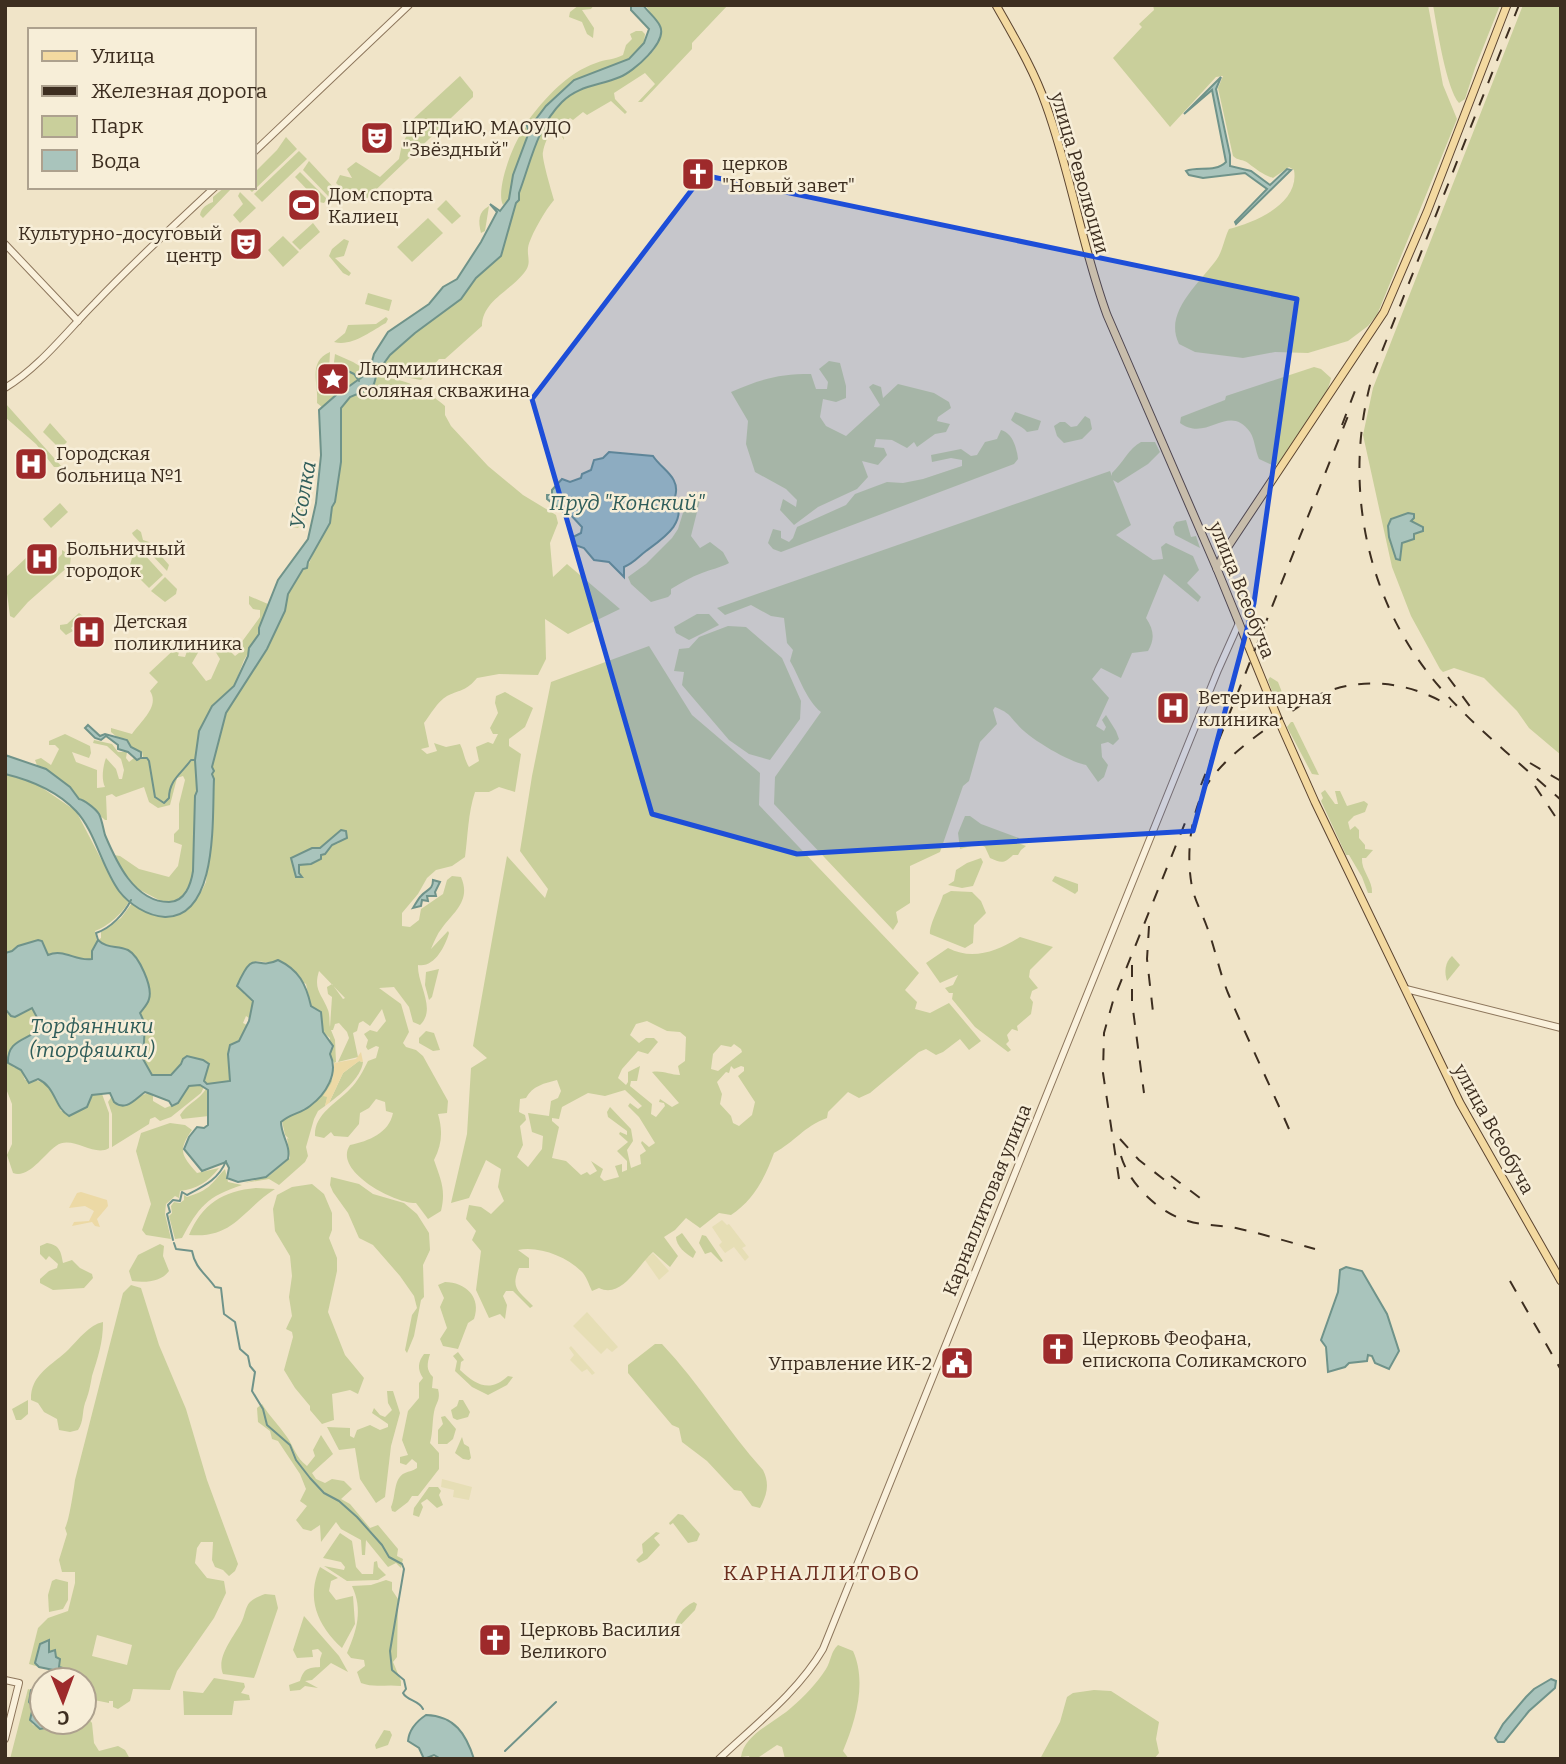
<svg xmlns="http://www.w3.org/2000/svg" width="1566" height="1764" viewBox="0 0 1566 1764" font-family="Bitter,serif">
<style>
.farmland{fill:#e6deb5}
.green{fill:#c9cf9b;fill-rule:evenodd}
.sand{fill:#ecd9a5}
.water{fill:#a9c4bc;stroke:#6f938a;stroke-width:2}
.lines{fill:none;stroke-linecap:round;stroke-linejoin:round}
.stream{stroke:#6f938a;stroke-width:2}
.minor-casing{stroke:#8d765c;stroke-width:8}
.major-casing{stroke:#5b4430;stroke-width:9}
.minor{stroke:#faf1dc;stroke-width:6}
.major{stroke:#f3d9a0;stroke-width:7}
.rail{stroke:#3d2e20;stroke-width:2;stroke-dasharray:12 12;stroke-linecap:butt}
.marked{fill:#1d4ed8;fill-opacity:0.2;stroke:#1d4ed8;stroke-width:5;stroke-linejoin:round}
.labels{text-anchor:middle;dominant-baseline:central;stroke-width:5;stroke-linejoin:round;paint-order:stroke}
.poi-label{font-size:19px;fill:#3d2e20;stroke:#f7eed8;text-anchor:start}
.street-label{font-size:19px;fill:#3d2e20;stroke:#f7eed8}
.water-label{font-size:21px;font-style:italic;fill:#2f5d5a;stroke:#f7eed8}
.neighbourhood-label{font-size:21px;letter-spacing:2px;fill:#6b2e1e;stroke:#f7eed8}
</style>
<rect width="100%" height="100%" fill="#f0e4c8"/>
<!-- farmland -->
<g class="farmland">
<path d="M722 1220 727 1225 729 1224 746 1246 742 1248 749 1257 745 1261 734 1247 725 1253 719 1245 722 1242 712 1227Z"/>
<path d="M653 1253 669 1271 659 1280 645 1260Z"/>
<path d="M587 1312 618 1347 612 1352 607 1348 601 1354 573 1326Z"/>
<path d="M571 1346 595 1373 592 1375 587 1369 582 1372 570 1360 574 1355 569 1348Z"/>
<path d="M442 1479 472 1487 469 1500 453 1497 454 1490 441 1487Z"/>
</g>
<!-- green -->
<g class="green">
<path d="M579 5H594L591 9 582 10 594 28 593 38 587 34 582 22 569 17 570 12Z"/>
<path d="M645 5H728L692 43V49L642 102H638L655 84 645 73 614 93 615 99 627 112 625 114 611 101 587 115 583 112 573 120 570 118 562 125 564 140 558 130 550 131C548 137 544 145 543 152 541 157 552 193 554 200 546 209 530 236 528 248 527 258 532 263 524 273 510 291 482 301 482 326L445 359H439L421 380 378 372 390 355 415 333 461 299 476 278 495 261 508 232 516 203 519 200V193C531 161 537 125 563 101 577 87 594 85 613 79 626 75 649 59 656 47 659 41 659 32 660 26Z"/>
<path d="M1153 5H1428L1443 85 1457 119 1377 315 1368 326 1348 341 1308 353 1275 352 1243 358 1195 352 1179 344C1163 312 1200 283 1217 259 1223 250 1224 239 1229 229 1255 222 1300 204 1294 170L1289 167 1273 178C1262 174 1257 170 1248 163 1243 159 1238 161 1233 156L1218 88 1223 76 1216 77 1170 127 1113 58 1142 27 1139 24 1154 10Z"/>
<path d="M1433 5H1500L1475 68 1465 99 1459 103C1446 88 1437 27 1433 5Z"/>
<path d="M1523 5H1561V755L1529 728 1517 711 1484 678 1454 668 1443 672 1440 669 1411 616 1392 567 1363 435 1373 388Z"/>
<path d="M636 31H642L645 34 644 43 629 59 574 80 546 106 533 123 527 122C545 98 567 73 596 63 605 59 614 60 623 55L626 45 632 39 630 34Z"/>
<path d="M460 76 473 92V97L362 203 355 202 336 183 340 175 352 178 347 169 356 162 380 177 399 159 402 144 413 125 410 122Z"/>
<path d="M526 127 529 132 513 176 509 199 503 205C495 190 514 139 526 127Z"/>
<path d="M286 137 297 149 252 192 247 187H254V173L277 150Z"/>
<path d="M299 151 307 159 262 202 254 194Z"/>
<path d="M309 161 334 188 335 192 329 197 303 170Z"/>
<path d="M300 172 327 199 324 203 319 202 295 177Z"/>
<path d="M225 187 231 189 203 218 200 215C201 207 208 204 213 202V197Z"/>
<path d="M240 192 256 208 240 223 233 215 243 204 238 196Z"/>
<path d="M446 200 461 216 452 224 437 209Z"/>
<path d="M489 206 485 231 481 233C478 221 478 212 489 206Z"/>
<path d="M428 218 443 233 412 262 397 247Z"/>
<path d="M313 223 320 232 300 250 292 242Z"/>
<path d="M283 236 299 252 283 267 268 250Z"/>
<path d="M344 239 349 241 344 256 335 258 351 273 349 276 343 273 329 256 332 249Z"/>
<path d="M368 293 392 300 389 311 365 304Z"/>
<path d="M386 317 388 319 386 323C371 331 352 347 334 342L345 333 348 325 376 324Z"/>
<path d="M330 352 329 370 322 378 326 385 334 382 337 378 333 370 335 354 353 362 366 370C360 380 352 387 341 387L336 395 322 407 317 403C319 384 307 362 330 352Z"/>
<path d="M829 361 840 363 846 386V398L836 402 823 399 820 417 826 426 846 436 880 405 869 387 873 384 881 387 883 398 898 384 934 393 949 402 951 408 938 417 937 421 950 424 946 432 935 434 917 447 914 442 907 448 892 440 876 439 874 447 884 448 887 455 878 465 862 461 868 477 857 489 818 507 794 525 780 510 783 499 796 507 797 500 786 489 755 472 746 444 748 421 731 392C761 379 778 374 811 374L816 389H827L828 382 819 369Z"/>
<path d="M1314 367 1321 369 1331 378C1328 398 1294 446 1280 463L1272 465 1259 459C1255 450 1255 440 1250 432 1228 402 1208 443 1180 423L1181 417 1225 400 1226 396Z"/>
<path d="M377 377C406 379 423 387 445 406V415L451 426 488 466 523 495 556 515 558 523 550 543 553 577 567 564 620 609 568 634 545 619 546 659 538 675 499 674 477 678C466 691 462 689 447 696 437 702 431 714 424 723L429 747 421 749 427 754 437 751 434 743 446 747 460 744C464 752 464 759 469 767L479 761 476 747 488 742 493 744 498 734H493L490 728 498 713 495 703 496 696 505 692 533 708 525 727 509 739V746L521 754 515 792 499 787 489 792H475C468 813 468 835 465 857L452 866 436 870 427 878 418 894 402 913V926L410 927 419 920 421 909 443 894 447 880 452 876 461 877C471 900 455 911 442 928 437 934 434 942 431 949L448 931 449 933C445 947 434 968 418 965 417 984 437 1009 420 1025L413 1022 409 1007 394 987 379 988 401 1004 409 1032 403 1043 406 1047 416 1050 423 1056 448 1101 447 1113 438 1114C443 1131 442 1145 434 1160 441 1180 446 1190 441 1211L428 1219 416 1203C396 1204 332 1171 350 1145 369 1141 389 1133 393 1113L386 1111 385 1102 376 1099 369 1108 360 1113 359 1124 348 1137 334 1136 331 1132 324 1138 315 1136C314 1114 336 1104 350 1089 358 1081 363 1071 368 1061L376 1058 379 1047 376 1046 368 1050 366 1047 368 1040 364 1034 370 1030 377 1032 386 1021 382 1009 370 1026 363 1021 359 1023 357 1031 353 1033 358 1057 338 1062 349 1038 347 1032 339 1023 335 1024 333 1030H331L335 1040 336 1062 334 1063 330 1054V1038L323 1032 321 1012 311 1006 306 984 272 963 256 961 244 994 253 1001 249 1018 246 1016 243 1023 247 1025 239 1041 230 1045 228 1054 230 1081 207 1084 182 1063 171 1075H152L143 1059 145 1024 140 1013C143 1009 148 1004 149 999 153 989 141 960 133 954 121 946 107 950 98 940L101 938V932L121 918 132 903C165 924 190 918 206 882L214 779 211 774 216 747 226 713 264 654 281 620 288 595 303 569 307 568 331 513 342 444 339 421 341 408 350 397 367 390 374 384ZM341 831 339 843C320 848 323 866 298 864L296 876 295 868 304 852 312 848H320ZM319 971 345 998 343 999 332 984 327 987 328 994 332 997 330 1027C329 1022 330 1015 328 1010 322 994 313 990 319 971Z"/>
<path d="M5 404H6L62 467H54L36 444 5 417Z"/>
<path d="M1015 412 1041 421 1038 430 1027 432C1022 426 1016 425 1011 420Z"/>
<path d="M1085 416 1090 419 1092 429 1082 439 1064 443 1057 436 1054 426 1060 422H1065L1071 427 1077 426Z"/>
<path d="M50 423 67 442 60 449 43 432Z"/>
<path d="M1001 430C1013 433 1017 449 1018 459L1014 464 781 552 773 549 768 543 773 529 781 531V538L789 542 793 538 797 527 846 505 855 494 887 482 903 483 923 479 962 466V460L951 458 932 462 931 455 961 449 971 456 977 455 985 442 997 439Z"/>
<path d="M1141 442H1155L1160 452 1148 464 1118 483 1113 480 1131 525 1116 535 1153 560 1163 559 1161 547 1166 543 1193 556 1199 570 1187 583 1201 597 1198 602 1164 574 1146 618C1154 630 1155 639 1148 651L1132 653 1121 678 1101 668 1092 679 1109 698 1096 726 1104 731 1106 727 1102 720 1106 715 1116 731 1119 739 1113 745 1108 742 1101 744 1102 757 1108 765 1104 777 1098 782 1086 765C1069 762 1028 738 1017 724 1008 714 1009 713 995 707L993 710 997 724 980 742 969 781 963 786 940 852 910 866V903L896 912 898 922 893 930 774 804 775 777 821 712C806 700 800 678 790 661L793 650 787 643 784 618 771 616 751 605 725 615 717 608 1110 471 1112 476V473C1123 463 1129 448 1141 442Z"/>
<path d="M304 479 311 483C312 499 309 516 298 528L293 527C292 512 297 491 304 479Z"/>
<path d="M692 497 700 500 691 536 700 548 710 542 723 552 729 563C720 568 711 569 702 573 691 577 681 583 671 589V594L668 597 651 602 631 584 628 577 646 564 672 538 678 529 686 503Z"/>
<path d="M60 503 68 512 51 528 43 519Z"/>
<path d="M1186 520 1191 537 1196 536 1200 548 1175 535 1173 527 1176 522Z"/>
<path d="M137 529 141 532 143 540 149 542 169 565 167 571 133 535 132 533Z"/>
<path d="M62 550 71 556 70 565 28 602 14 618 10 616 5 578 28 556 36 555 48 566 56 556 58 558 62 554Z"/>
<path d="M142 552 163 575 149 588 129 568 132 558Z"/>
<path d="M165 577 177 589 176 594 165 602 151 591Z"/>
<path d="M249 596 268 604 259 628 260 634 244 660 234 686 212 706 195 760 197 791 196 835 191 882 182 896 174 902H163L138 889 128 879 114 855 120 856 139 869 169 877 178 866 182 845 174 842V834L179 829V804L185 780 183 776 177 778 170 805 158 808 149 802 144 787 116 797 112 794 106 796 107 820H105C96 812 87 805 78 798 65 787 56 770 38 768L35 760 41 758 51 765 59 749 55 745H49V741L65 734 90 746 91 753 89 758 72 752 76 762 97 770V788L105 787C101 779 103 766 106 758L116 769 119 779H122L124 770 121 759 107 746 93 743 94 740 112 744 118 752H127L126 758 129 762 134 758 140 760 143 757 142 752 131 747 127 739 118 738 111 732V728L132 734C141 721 160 706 150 691L158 682 149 673 181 643 178 656 185 657 187 651H199L192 663 206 681 211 679 220 659 215 651 209 650V646L219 640 235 656 244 649 241 643 260 617V610L253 609 249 604Z"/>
<path d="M79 613 87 619H82L71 628 73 631 66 635 60 629V625L67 624Z"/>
<path d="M697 614H709L719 625 689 640 676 633 674 627Z"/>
<path d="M728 626 746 627 782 658 801 701 800 719 770 760 749 754 729 740 682 685 684 672 674 671 679 649 689 648 699 637Z"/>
<path d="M649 646 692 715 760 773 759 805 919 973 905 990 917 1002 915 1009 930 1013 949 1003 981 1041 969 1050 960 1039 943 1052 936 1055 926 1049 919 1052 870 1093 859 1098 848 1092 828 1112 827 1118C803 1127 796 1141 774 1153 765 1178 753 1201 731 1215L719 1213 700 1228 686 1218 675 1230 664 1237 678 1256 670 1267 653 1252C638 1265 622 1299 599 1288L592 1291C589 1285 586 1275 581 1271 565 1256 539 1246 518 1250L529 1258V1268H519C510 1289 519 1291 533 1306L530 1308 513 1291H506L503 1296 507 1305 505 1319 500 1314 489 1318 476 1290 481 1251 472 1240 476 1231 466 1219 469 1205 481 1207 491 1214 504 1201 498 1187 501 1169 486 1160 469 1198 451 1203 467 1134 471 1068 487 1058 473 1046 507 856 545 898 548 889 520 851 532 776 551 682ZM647 1021 667 1031 680 1032 686 1037 685 1061 678 1066 680 1075C670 1075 662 1070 652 1072L679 1103 672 1107 660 1099 659 1102 664 1103 665 1106 656 1117 651 1114 652 1104 630 1086 631 1081H637L640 1066 628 1072V1082L626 1085 618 1078 622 1069 638 1051 648 1054 658 1042 654 1038H646L639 1043 630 1035 636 1024ZM734 1044 741 1049 742 1052 718 1071 711 1069 713 1054 721 1045 731 1047ZM731 1066 734 1069 741 1066 744 1067V1071L738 1076 755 1102 752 1115 739 1126 733 1123 731 1116 720 1104 722 1094 717 1082 726 1072 729 1073ZM557 1080 561 1091 558 1098 551 1101 549 1116 528 1113 532 1132 543 1136 542 1149 528 1167 517 1157 523 1145 520 1126 526 1120 525 1115 519 1112 520 1099 526 1098C532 1086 545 1083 557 1080ZM625 1090 642 1106 638 1109 630 1103 628 1106 639 1117 655 1143 649 1147 642 1141 641 1143 646 1151 640 1155 641 1164 631 1168 627 1150 633 1141 631 1129 610 1107 607 1112 608 1117 627 1131V1135L620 1132 619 1134 628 1142 617 1151 627 1161V1170L622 1172V1164L615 1166 619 1177 604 1181 600 1177 603 1169 591 1161 597 1171 590 1175 587 1172 581 1175 566 1161 552 1158 559 1127 552 1121V1118L559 1119 562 1107 588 1093 605 1096Z"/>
<path d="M1270 677 1278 682 1285 700 1282 705 1276 702 1268 680Z"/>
<path d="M1291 722H1293L1319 775 1312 774 1287 727Z"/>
<path d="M5 774 35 783 76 811 101 859 118 889 129 901C124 912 107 927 95 931L97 941 92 959C81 961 61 956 48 955L42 941C26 940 18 950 5 953Z"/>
<path d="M1325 790 1335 804H1338L1335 791H1340L1347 806 1364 801 1368 804 1365 812 1354 816 1348 822 1350 830 1355 826 1359 830V838L1365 845V849L1373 850 1366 858H1362C1361 871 1373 880 1372 893H1368L1362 877 1349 855H1346L1321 801 1323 798 1321 793Z"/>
<path d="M965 816H970L981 824 1019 838 1018 843 1026 846 1021 850 1018 855H1013C1004 864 1001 863 990 858L985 847 979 844 960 849 958 833Z"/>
<path d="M981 858 983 862 973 886 962 888 948 885 954 881 956 870 967 863Z"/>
<path d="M1055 876 1078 884V891L1075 894 1052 881Z"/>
<path d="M951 891 972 892 981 901 986 913 974 925 973 943 965 948 930 934C929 925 940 906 943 895Z"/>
<path d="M1020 937 1053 947 1030 970 1029 977 1038 988 1032 991 1030 998 1033 1002 1031 1014 1017 1026 1018 1031 1012 1029 1007 1035 1009 1041 1006 1044 1011 1050 1008 1052 975 1027 952 999 953 993H949L945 988 953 985 958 975 940 983 926 963 948 948C973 961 997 951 1020 937Z"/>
<path d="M1452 956 1460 965 1447 981C1444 972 1445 962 1452 956Z"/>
<path d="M439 969 432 997 429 1000 425 985 426 972Z"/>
<path d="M32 1008C37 1012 41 1022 40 1029 25 1041 16 1036 8 1056L13 1067 21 1070 25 1080C50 1079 53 1090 61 1111L82 1110 88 1104 92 1095 102 1094 109 1113V1148C94 1158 72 1134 56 1146 44 1154 29 1179 13 1173L7 1155 12 1144V1104L5 1086V1017L8 1013 11 1016Z"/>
<path d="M426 1031 434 1033 440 1050 433 1051 419 1043V1038Z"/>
<path d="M359 1061 363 1062C361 1078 342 1093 329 1103L343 1073Z"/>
<path d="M333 1078 325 1106 318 1111 314 1119 306 1147 308 1156 305 1162 279 1185 269 1179 244 1183 269 1176 290 1158 287 1138 289 1139 285 1135 282 1121C291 1113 300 1113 309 1107 318 1100 326 1087 333 1078Z"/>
<path d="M200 1085 204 1087 201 1093 171 1117 160 1121 155 1117 150 1119 149 1124 112 1147V1114L108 1102 112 1096 114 1102 118 1106 133 1102 135 1098 148 1093 153 1096V1101L165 1108 178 1103 189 1086Z"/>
<path d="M206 1089 208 1090 209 1116 182 1119 180 1115C187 1104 199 1100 206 1089Z"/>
<path d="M170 1123 185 1125 192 1130C178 1150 181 1155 197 1173L219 1168C208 1182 197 1189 180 1191L179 1198 175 1196 166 1204 165 1214 171 1239 146 1235 142 1230 151 1204 136 1151 141 1133Z"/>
<path d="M225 1169 228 1182 242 1185C206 1197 199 1207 182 1238L175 1239 169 1216 172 1213 171 1206 174 1202 180 1203 184 1200V1195L187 1197C211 1189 209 1186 225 1169Z"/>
<path d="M331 1177 359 1184 373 1194 404 1203 417 1214 429 1233 430 1250 423 1265 424 1297 421 1300 414 1336 407 1353 405 1350 412 1315 417 1308 414 1296 400 1276 373 1245 359 1238 348 1213 333 1192 330 1185Z"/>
<path d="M312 1184 324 1194 332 1213V1230L329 1238 337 1258V1271L328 1312 345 1355 364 1378 358 1394 350 1390 332 1394 334 1420 322 1424 310 1410V1406L295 1388 284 1370 293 1337 292 1332 286 1329 292 1316 289 1297 292 1276 290 1256 275 1231 273 1209 277 1195 292 1187Z"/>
<path d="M256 1188 275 1189C243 1209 234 1239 189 1235 202 1204 223 1191 256 1188Z"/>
<path d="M682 1233 696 1252 693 1258C686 1254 676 1246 676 1237Z"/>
<path d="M702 1235 706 1236 723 1261 721 1262 711 1252 705 1254 699 1243Z"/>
<path d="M47 1243C60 1245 61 1252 63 1263L72 1260 80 1268 92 1274 93 1278 84 1288 53 1290 40 1283V1279L49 1271 57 1268 58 1264 49 1256 46 1260 40 1254V1246Z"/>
<path d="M160 1244 164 1246 163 1256 169 1271C161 1282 145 1283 132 1281L129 1271 138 1255Z"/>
<path d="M445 1282C465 1282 482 1297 474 1319L468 1323 458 1349 443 1346 440 1339 447 1328 440 1307 444 1298 438 1285Z"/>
<path d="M131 1285 141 1288 159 1345 186 1409 207 1480 238 1564 235 1571 229 1576 223 1570 215 1567 212 1560 213 1542H201L197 1548 195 1563 207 1578 224 1581 226 1593 214 1618 177 1671 170 1690 133 1689 130 1701 118 1709 113 1707V1701H109V1703L89 1699 84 1694V1680L53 1679 56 1671H62L54 1650 50 1653 40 1644 35 1663 39 1667 29 1664 38 1628 48 1618 68 1611 75 1583V1572H62L59 1560 67 1534 65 1528C69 1522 74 1488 75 1480L123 1293ZM97 1635 132 1645 127 1665 92 1656Z"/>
<path d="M103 1322C103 1343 98 1357 92 1376 90 1387 89 1393 85 1403 82 1412 84 1421 78 1430L70 1432 59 1430 57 1419 44 1412 38 1403 31 1400C30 1374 53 1365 69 1349 79 1339 89 1325 103 1322Z"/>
<path d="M655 1344H662C699 1383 727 1430 763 1470 770 1484 767 1495 760 1508L752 1506 741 1491 734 1490 707 1461 682 1442 679 1428 672 1425 628 1373V1365Z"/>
<path d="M458 1352 464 1360 461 1362 460 1370C476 1385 490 1393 508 1376L513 1377 507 1385 488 1395 472 1387 455 1371 457 1361 453 1356Z"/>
<path d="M424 1354H430C427 1364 426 1370 433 1377L432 1388 438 1389C441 1400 436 1402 434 1412 432 1423 433 1432 430 1443L439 1453V1469L418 1496H412L408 1502 395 1512 392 1511 391 1507C396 1497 393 1478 405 1473 409 1471 413 1471 417 1468V1463L412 1459 406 1465 400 1463V1457L408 1455 402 1440 408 1411 419 1398V1383L423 1378C417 1369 418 1362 424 1354Z"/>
<path d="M387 1391H393L400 1413 391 1446 385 1497 376 1503 360 1479 355 1448 339 1450 327 1427 350 1428V1436L354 1438 357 1430 370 1425 380 1430 388 1427V1424L372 1413 374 1408 380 1415 385 1417 392 1410 388 1403Z"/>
<path d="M28 1400V1414L21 1420H16L12 1409Z"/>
<path d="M459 1400H463L470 1412 468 1417 457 1420 453 1418 451 1410 457 1406Z"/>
<path d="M262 1404C269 1416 279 1425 287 1437 294 1447 296 1458 307 1466L315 1456 313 1450 321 1435 333 1454 312 1473 316 1479 325 1483 332 1479 344 1481 352 1489 341 1499 350 1504 370 1528 378 1525 398 1549 397 1556 403 1559 401 1568 396 1563 388 1567 366 1540 365 1555H362L361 1540 341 1529 336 1522 321 1542 320 1525 311 1531 303 1529 296 1520 307 1506 300 1501 306 1489 300 1474 278 1441 272 1439 270 1431 258 1422 257 1408Z"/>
<path d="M445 1416 456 1429 453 1439 447 1444H438V1430L443 1424 441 1417Z"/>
<path d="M462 1437 464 1444 469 1447 471 1458 469 1460 463 1459 455 1453Z"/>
<path d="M429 1487H438L441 1491 439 1495 443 1505 437 1508 427 1499 421 1503 423 1507 419 1517 413 1515 414 1508Z"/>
<path d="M678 1514 683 1515 700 1534 697 1541 688 1543 673 1523 670 1525 669 1523Z"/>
<path d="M656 1532 660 1533 654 1538 660 1545 647 1559 639 1563 636 1560 643 1553 642 1544Z"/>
<path d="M340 1533 352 1541 356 1567 362 1574H373L374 1562 377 1561 378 1567 386 1575 378 1580 347 1581 324 1566 344 1570 345 1567 341 1562 323 1558Z"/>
<path d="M320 1567 338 1578 331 1581 329 1591 336 1600 353 1596 355 1624 342 1648C317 1625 306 1598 320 1567Z"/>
<path d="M56 1579 68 1582V1600L63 1609 49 1612 48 1595 52 1581Z"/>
<path d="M386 1580 392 1582V1590L398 1599 397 1657 393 1662 401 1681V1686C386 1684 374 1688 361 1683L357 1672 365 1666 364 1660 351 1658 347 1653C357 1630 363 1610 352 1586L371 1585Z"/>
<path d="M265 1594 275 1595 278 1608 256 1673 254 1678 223 1674C216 1657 233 1638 241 1623 245 1616 245 1607 250 1602 254 1598 260 1596 265 1594Z"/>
<path d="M694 1602 697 1604 695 1610 676 1630 674 1629C675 1617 683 1607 694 1602Z"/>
<path d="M304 1616 339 1656 348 1672 331 1663 312 1680 305 1681 318 1688 305 1686 300 1690 290 1691 289 1685 300 1681C304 1668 308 1668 320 1667V1659L322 1653 318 1649 312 1650 313 1657 297 1658 293 1650Z"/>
<path d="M838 1645 853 1651C867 1682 856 1720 843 1751L849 1759H785L782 1747 777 1745 756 1759H750L749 1756 741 1757C744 1734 776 1722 792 1707 804 1697 817 1683 826 1669 831 1661 831 1651 838 1645Z"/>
<path d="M214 1678 244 1683 245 1687 241 1693 249 1695 250 1700 234 1701 232 1715H184L183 1691 203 1693Z"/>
<path d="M28 1689 31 1690 29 1702 33 1706 30 1720 33 1725 45 1728 49 1722H84V1713L92 1723 94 1743 99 1751 118 1746 125 1750 130 1759H10Z"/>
<path d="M1094 1690 1111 1691 1159 1722 1156 1739 1159 1753 1154 1759H1040L1060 1722 1067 1697 1073 1693Z"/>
<path d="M384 1730 390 1731 392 1735 388 1745 376 1749 375 1745Z"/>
</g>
<!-- sand -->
<g class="sand">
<path d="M361 1052 363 1062 359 1061 343 1073 329 1103 325 1106 327 1097 323 1096 332 1082 334 1063 356 1059Z"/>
<path d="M81 1192 107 1200 108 1206 97 1219 100 1227 95 1226 92 1222 72 1226 74 1222 89 1221 94 1211 85 1206 69 1208 77 1193Z"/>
</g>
<!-- water -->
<g class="water">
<path d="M631 5H643C648 12 657 19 660 26 668 42 633 72 620 77 599 86 579 85 562 102 537 127 531 161 519 193V200L516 203 501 256 476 278 461 299 415 333 390 355 377 373 374 384 367 390 350 397 341 408V462L335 502 332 507 330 523 308 562 307 568 303 569 288 594 285 611 267 649 226 713 212 767 214 771 212 774 214 779C212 815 219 918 165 917 147 916 129 904 119 891 102 868 95 831 76 811 57 791 30 780 5 774V755L46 769 70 787 79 799C84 800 95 808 99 814 102 820 103 828 105 835 116 861 134 902 169 902 185 902 191 884 193 871L195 796 197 791 195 760 199 731 212 706 234 686 248 656 249 648 259 634V628L278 580 308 539 316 503 321 455 319 410 336 395 341 387H348L369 372 374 354 388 332 429 304 443 287 457 279 481 242 497 212 490 204 500 211 509 199 513 175 529 132 526 123H533L546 106 574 80 629 59 644 43 649 29 631 10Z"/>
<path d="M1221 77 1216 89 1230 155V166L1251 171 1270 185 1287 169 1291 170 1236 224 1235 222 1267 189 1245 173 1203 178 1189 175 1186 171C1198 166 1215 173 1226 162L1212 90 1184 114Z"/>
<path d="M609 452 653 456C662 470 681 477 675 497 688 522 665 537 646 551 638 557 634 563 624 567V577L609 562 594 560 584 548 575 545 573 537 581 533 582 527 569 513 566 514 547 499V495H552V490L562 479 570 482 581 478 582 474 591 470 594 460 603 458Z"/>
<path d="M1408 513 1414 514V518L1411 521 1423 527V531L1414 534V539L1402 543 1400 560 1396 559 1389 537 1388 526 1391 519Z"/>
<path d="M88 725 100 736 105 734 127 740 131 747 141 752V758L137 760 128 752 118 749V745L106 736 101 740 95 738 85 728Z"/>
<path d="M341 830 346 831 347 838 332 845 325 854 321 855V859L311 864 299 865V873L302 877H296L291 858 312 848H320Z"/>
<path d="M433 880 440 882 435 892 436 896H427L428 901 422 900 421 906 413 908C415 905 418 899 421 896 427 889 433 890 433 880Z"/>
<path d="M38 940 42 941 48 955C64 948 76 962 92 959V951L98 940C107 949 117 945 128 950 139 956 153 987 149 999 148 1004 143 1009 140 1013L145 1024 143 1059 152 1075H171L181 1064 183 1059 187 1056 203 1060 209 1064 204 1081 207 1084 230 1081 228 1054 230 1045 239 1041 249 1021 253 1001 237 986C255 945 255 972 278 960 299 970 306 984 311 1006L321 1012 323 1032 333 1046 330 1054C339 1073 326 1094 310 1106 300 1114 291 1113 281 1122 281 1136 291 1145 288 1159L266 1177 238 1182 227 1178 229 1168 226 1162 202 1171 184 1149 189 1137 197 1127 204 1128 208 1125V1090L200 1085 189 1086 178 1103 172 1106 169 1101 148 1093 145 1092C135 1099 126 1112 114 1102L110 1093 92 1095 87 1107 69 1116C54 1107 56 1087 38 1079L29 1083 21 1070 8 1063C7 1040 25 1041 40 1029L41 1025 32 1008 15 1017 11 1016 5 1009V953L12 951 18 946Z"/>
<path d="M1346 1267 1362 1271 1387 1314 1399 1351 1389 1369 1375 1363 1372 1356 1368 1355 1367 1361 1349 1363 1345 1367 1328 1372 1326 1347 1321 1340 1338 1292 1340 1270Z"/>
<path d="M49 1640V1652L55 1650 56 1657 60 1659 59 1667 63 1668V1672L39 1667 35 1663 40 1644Z"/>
<path d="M1551 1679 1556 1681 1555 1688 1529 1711 1504 1742H1498L1495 1738 1503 1724 1526 1697 1534 1689Z"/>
<path d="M42 1685V1722H49L45 1728 40 1729 30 1720 33 1707 29 1702 31 1690 36 1689Z"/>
<path d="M426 1715C455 1716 466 1734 474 1759H441L434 1755 424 1759 419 1748 408 1741C409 1730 417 1721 426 1715Z"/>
</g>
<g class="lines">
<!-- stream -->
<g class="stream">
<path d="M333 379 336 384 341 383 348 371 354 374 359 381"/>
<path d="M141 758H147L149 761 155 797 164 803 169 798C169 780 181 774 191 760H195"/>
<path d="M98 940 96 933C111 928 124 914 131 900"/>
<path d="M173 1240 167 1214 170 1212 168 1205 173 1200 180 1201 182 1192 187 1195C204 1186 219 1179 226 1161"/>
<path d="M174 1243 176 1249 192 1251C195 1268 205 1273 215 1287L221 1288 224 1314 235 1322 240 1349 248 1356 250 1366 255 1372 252 1391 263 1409 267 1425 290 1445 296 1460 310 1478 324 1493 339 1501 357 1517 382 1545 389 1557 402 1564 404 1569 390 1651 392 1670 404 1680 406 1689 403 1693C407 1701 419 1700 423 1709"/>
<path d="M505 1751 556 1702"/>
</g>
<defs>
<g id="minor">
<path d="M254 152 409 5"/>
<path d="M5 244 78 321"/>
<path d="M5 388C40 367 67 331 95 303 133 263 174 225 215 187"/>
<path d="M1406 989 1561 1028"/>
<path d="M5 1680 19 1683 5 1739"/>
<path d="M719 1759C755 1725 798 1692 823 1649L1218 670 1239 623"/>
</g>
<g id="major">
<path d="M996 5C1014 37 1034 70 1046 105 1071 174 1082 247 1107 315L1217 569 1279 721 1315 802 1460 1103 1561 1281"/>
<path d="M1217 569 1225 551 1384 312 1427 212 1507 5"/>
</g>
</defs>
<!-- minor casing -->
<use href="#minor" class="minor-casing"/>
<!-- major casing -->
<use href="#major" class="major-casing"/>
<!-- minor -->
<use href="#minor" class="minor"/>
<!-- major -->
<use href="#major" class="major"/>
<!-- rail -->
<g class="rail">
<path d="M1519 5 1373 374C1341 484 1366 606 1444 692 1479 731 1522 765 1561 800"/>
<path d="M1342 425 1356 388"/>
<path d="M1448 677 1472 709"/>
<path d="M1530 763 1561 781"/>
<path d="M1201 785 1348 416"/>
<path d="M1535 786 1561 825"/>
<path d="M1149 926 1147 959 1153 1012"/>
<path d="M1132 965V1002L1144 1093"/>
<path d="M1289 1129C1269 1083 1247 1038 1228 993 1219 971 1215 948 1207 927 1202 913 1195 901 1192 887 1186 855 1190 817 1205 788 1223 756 1270 726 1301 705 1347 674 1405 678 1451 707"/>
<path d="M1120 1139 1139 1160 1176 1189"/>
<path d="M1121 1156C1129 1184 1160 1214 1188 1221 1204 1226 1221 1225 1236 1228 1263 1234 1289 1242 1315 1249"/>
<path d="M1171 1176 1204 1201"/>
<path d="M1119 1179 1103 1073 1104 1033 1113 1001 1187 818"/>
<path d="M1510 1281 1561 1370"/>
</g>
</g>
<!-- marked area -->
<path class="marked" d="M703 175 1297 299 1254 603 1193 831 797 854 652 814 532 399Z"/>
<!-- icons -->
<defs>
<symbol id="theatre-square" viewBox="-11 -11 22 22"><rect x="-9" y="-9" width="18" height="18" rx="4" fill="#9e2a2b" stroke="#f7eed8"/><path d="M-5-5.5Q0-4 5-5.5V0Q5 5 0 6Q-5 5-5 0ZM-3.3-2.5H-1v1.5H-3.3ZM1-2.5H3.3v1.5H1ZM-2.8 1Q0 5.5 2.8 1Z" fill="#fff"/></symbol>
<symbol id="church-square" viewBox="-11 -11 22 22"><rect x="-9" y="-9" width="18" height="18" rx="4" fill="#9e2a2b" stroke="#f7eed8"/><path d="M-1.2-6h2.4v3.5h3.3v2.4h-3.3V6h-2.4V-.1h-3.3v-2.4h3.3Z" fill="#fff"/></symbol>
<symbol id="stadium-square" viewBox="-11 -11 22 22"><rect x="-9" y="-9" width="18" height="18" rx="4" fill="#9e2a2b" stroke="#f7eed8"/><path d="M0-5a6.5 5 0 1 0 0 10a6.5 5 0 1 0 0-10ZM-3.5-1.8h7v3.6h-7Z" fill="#fff"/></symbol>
<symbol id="sight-square" viewBox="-11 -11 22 22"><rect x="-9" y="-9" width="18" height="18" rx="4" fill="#9e2a2b" stroke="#f7eed8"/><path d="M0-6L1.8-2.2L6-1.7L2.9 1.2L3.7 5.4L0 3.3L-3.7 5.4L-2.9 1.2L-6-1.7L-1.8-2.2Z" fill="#fff"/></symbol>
<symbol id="hospital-square" viewBox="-11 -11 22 22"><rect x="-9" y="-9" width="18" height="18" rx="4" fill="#9e2a2b" stroke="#f7eed8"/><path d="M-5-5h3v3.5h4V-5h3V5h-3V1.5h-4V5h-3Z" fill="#fff"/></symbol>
<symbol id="civic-square" viewBox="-11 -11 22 22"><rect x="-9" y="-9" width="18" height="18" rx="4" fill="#9e2a2b" stroke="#f7eed8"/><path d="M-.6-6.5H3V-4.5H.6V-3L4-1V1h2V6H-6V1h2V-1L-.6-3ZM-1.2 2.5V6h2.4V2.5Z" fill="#fff"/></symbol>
</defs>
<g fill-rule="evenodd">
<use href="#theatre-square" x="358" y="119" width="38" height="38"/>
<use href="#church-square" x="679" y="155" width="38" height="38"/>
<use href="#stadium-square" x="285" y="186" width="38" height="38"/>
<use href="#theatre-square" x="227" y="225" width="38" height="38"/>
<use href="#sight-square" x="314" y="360" width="38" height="38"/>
<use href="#hospital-square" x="12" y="445" width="38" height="38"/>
<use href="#hospital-square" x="23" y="540" width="38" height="38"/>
<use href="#hospital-square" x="70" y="613" width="38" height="38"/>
<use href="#hospital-square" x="1154" y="689" width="38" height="38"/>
<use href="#church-square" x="1039" y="1330" width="38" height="38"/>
<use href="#civic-square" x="938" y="1344" width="38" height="38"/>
<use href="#church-square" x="476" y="1621" width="38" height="38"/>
</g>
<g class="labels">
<!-- poi labels -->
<g class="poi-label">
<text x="402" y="127">ЦРТДиЮ, МАОУДО<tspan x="402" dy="22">"Звёздный"</tspan></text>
<text x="722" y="163">церков<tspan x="722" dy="22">"Новый завет"</tspan></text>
<text x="328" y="194">Дом спорта<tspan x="328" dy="22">Калиец</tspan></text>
<text x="222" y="233" text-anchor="end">Культурно-досуговый<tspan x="222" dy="22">центр</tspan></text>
<text x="358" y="368">Людмилинская<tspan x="358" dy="22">соляная скважина</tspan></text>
<text x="56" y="453">Городская<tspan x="56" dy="22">больница №1</tspan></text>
<text x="66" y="548">Больничный<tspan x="66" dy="22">городок</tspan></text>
<text x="114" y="621">Детская<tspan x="114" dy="22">поликлиника</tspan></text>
<text x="1198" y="697">Ветеринарная<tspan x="1198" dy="22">клиника</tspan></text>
<text x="1082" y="1338">Церковь Феофана,<tspan x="1082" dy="22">епископа Соликамского</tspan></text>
<text x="932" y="1363" text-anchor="end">Управление ИК-2</text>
<text x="520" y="1629">Церковь Василия<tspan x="520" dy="22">Великого</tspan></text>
</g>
<!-- street labels -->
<g class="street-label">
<text transform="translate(1080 173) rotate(74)">улица Революции</text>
<text transform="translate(1242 590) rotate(68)">улица Всеобуча</text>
<text transform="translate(1494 1129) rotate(61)">улица Всеобуча</text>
<text transform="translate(987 1200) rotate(-68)">Карналлитовая улица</text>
</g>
<!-- water labels -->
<g class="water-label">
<text transform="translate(303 495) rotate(-80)">Усолка</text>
<text x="627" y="503">Пруд "Конский"</text>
<text x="92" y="1026">Торфянники<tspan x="92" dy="24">(торфяшки)</tspan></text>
</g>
<!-- neighbourhood labels -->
<g class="neighbourhood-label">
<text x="822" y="1573">КАРНАЛЛИТОВО</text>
</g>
</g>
<!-- border -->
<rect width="1566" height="1764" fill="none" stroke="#3d2e20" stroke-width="14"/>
<!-- legend -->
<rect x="28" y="28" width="228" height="161" fill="#f7eed8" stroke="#ada18e" stroke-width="2"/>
<rect x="42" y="51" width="35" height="10" fill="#f3d9a0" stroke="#ada18e" stroke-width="2"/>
<text x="91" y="63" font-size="21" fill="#3d2e20">Улица</text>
<rect x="42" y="86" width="35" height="10" fill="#3d2e20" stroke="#ada18e" stroke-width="2"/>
<text x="91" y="98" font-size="21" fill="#3d2e20">Железная дорога</text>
<rect x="42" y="116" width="35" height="21" fill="#c9cf9b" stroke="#ada18e" stroke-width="2"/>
<text x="91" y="133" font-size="21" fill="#3d2e20">Парк</text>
<rect x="42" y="150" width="35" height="21" fill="#a9c4bc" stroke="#ada18e" stroke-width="2"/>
<text x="91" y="168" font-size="21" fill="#3d2e20">Вода</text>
<!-- north arrow -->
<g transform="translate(63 1701) rotate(179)"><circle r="33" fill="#f7eed8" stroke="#ada18e" stroke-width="2"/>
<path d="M0-5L12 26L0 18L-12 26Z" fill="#9e2a2b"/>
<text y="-10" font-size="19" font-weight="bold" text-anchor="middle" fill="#3d2e20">С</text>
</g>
</svg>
